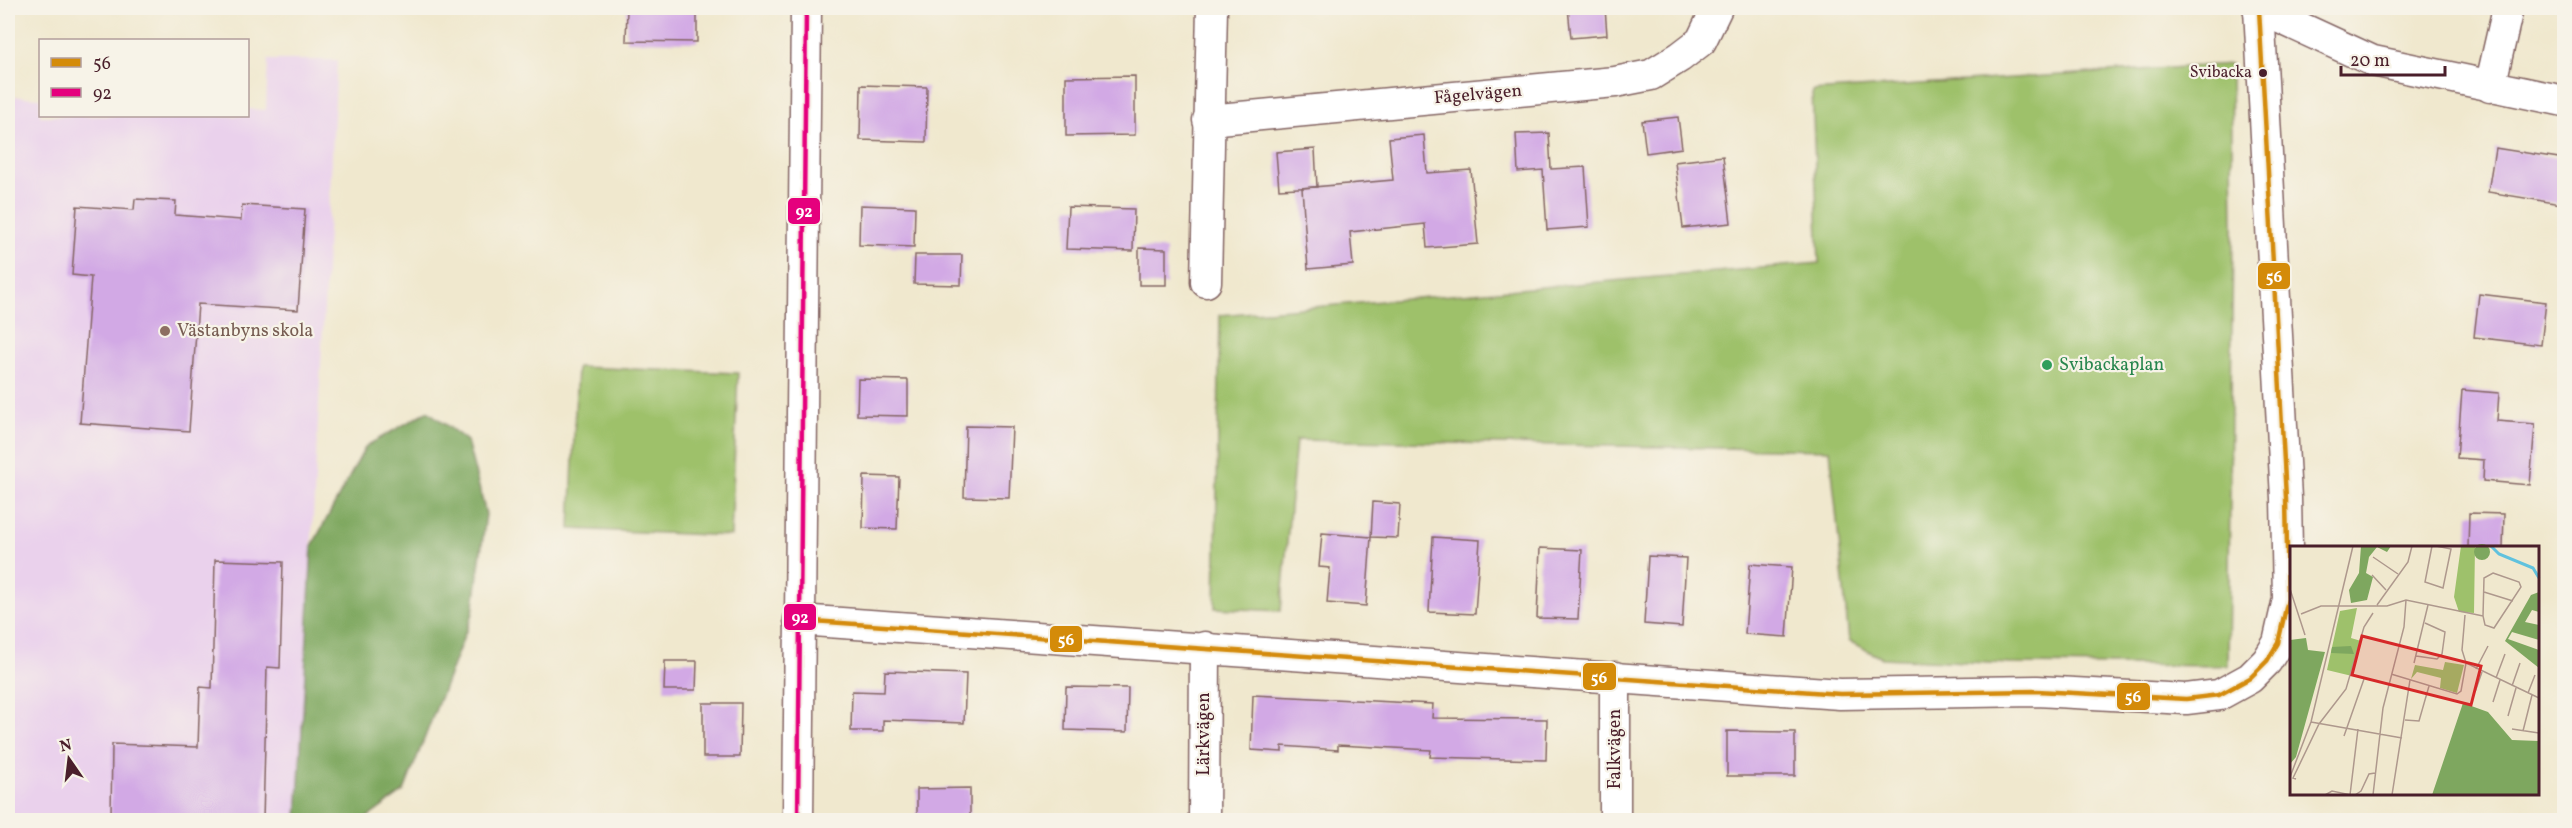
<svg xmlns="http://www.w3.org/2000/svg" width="2572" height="828" viewBox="0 0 2572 828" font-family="Vollkorn,serif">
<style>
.built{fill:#ead1ec}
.green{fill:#9ec16b;stroke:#74704b;stroke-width:1.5}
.forest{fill:#7ea75f;stroke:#646345;stroke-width:1.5}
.building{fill:#d2a9e5}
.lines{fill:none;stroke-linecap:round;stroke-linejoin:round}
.minor-casing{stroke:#846564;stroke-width:33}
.minor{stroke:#fff;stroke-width:30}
.bus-1-casing{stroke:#f7f3e8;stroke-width:9}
.bus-2-casing{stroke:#f7f3e8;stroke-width:9}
.bus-1{stroke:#d48b09;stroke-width:4.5}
.bus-2{stroke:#e5007d;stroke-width:4.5}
.bus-dot{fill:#4a1f2b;stroke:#f7f3e8;stroke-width:2}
.education-dot{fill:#8d6e63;stroke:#f7f3e8;stroke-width:2}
.leisure-dot{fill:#2e9e5b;stroke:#f7f3e8;stroke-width:2}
.labels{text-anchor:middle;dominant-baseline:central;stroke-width:4.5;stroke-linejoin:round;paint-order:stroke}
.bus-label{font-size:16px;fill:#4a1f2b;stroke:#f7f3e8;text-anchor:end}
.street-label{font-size:18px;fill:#4a1f2b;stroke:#f7f3e8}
.education-label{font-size:18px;fill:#785e54;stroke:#f7f3e8;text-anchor:start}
.leisure-label{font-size:18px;fill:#27864d;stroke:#f7f3e8;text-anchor:start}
.inset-river{fill:none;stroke:#60c2de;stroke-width:3}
.inset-road{fill:none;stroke:#ae988d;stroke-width:1.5}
.view{fill:#d62828;fill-opacity:0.15;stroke:#d62828;stroke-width:3}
.inset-edge{fill:none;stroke:#4a1f2b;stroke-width:3}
.line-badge{stroke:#f7f3e8;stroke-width:2}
.badge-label{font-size:16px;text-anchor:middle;font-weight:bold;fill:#fff}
</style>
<rect width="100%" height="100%" fill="#f7f3e8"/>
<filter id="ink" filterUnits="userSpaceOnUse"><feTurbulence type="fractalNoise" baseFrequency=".0167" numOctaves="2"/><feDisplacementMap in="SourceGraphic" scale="12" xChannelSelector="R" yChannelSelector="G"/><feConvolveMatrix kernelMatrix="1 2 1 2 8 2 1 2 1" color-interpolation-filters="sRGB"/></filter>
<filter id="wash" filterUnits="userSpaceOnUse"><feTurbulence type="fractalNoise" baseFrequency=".008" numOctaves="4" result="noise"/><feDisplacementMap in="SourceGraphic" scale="24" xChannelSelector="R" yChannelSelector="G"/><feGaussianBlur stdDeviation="1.35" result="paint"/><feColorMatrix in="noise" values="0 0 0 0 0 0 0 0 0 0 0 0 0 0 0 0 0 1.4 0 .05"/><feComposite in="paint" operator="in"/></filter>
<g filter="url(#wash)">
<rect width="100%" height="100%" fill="#f0e8ce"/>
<!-- built -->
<path class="built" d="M268 60H337L297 820H8V96L40 98V116H248V109L266 110Z"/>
<!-- green -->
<g class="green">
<path d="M2231 64 2233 231 2228 666 2011 664 1882 658 1849 641 1830 450 1296 440 1281 611 1215 608 1220 315 1819 263 1812 91Z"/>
<path d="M577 367 738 373 731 536 570 529Z"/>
</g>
<!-- forest -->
<path class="forest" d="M428 411 467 441 486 514 473 613 404 791 364 820H297L312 546 366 446Z"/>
<g id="blocks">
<!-- building -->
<g class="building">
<path d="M627 8H697V42L626 41Z"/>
<path d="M1568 8H1605L1607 35 1571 38Z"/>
<path d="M1135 76V135L1066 136V77Z"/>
<path d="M861 85 927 87 926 142 860 140Z"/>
<path d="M1678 117 1682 148 1646 153 1642 121Z"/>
<path d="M1549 133 1551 169 1585 167 1589 227 1547 230 1543 170 1518 172 1516 134Z"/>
<path d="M1424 135 1427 173 1471 170 1478 244 1427 248 1425 224 1350 232 1353 265 1308 269 1302 188 1393 180 1389 138Z"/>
<path d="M2495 148 2565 159 2561 204 2488 192Z"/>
<path d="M1315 149 1317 187 1279 189 1276 152Z"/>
<path d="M1723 156 1731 223 1683 228 1675 162Z"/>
<path d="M135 199 176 201 175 215 241 220 242 205 305 209 298 310 198 304 189 431 80 423 91 277 72 275 77 206 134 210Z"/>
<path d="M860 205 915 207 914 247 859 245Z"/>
<path d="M1068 207 1134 209 1133 251 1066 249Z"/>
<path d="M1139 248 1166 249V285H1139Z"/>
<path d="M915 255H962L961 285 914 284Z"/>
<path d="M2479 294 2546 302 2541 345 2474 337Z"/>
<path d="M858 379 908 380V416L857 415Z"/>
<path d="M2462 390 2499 393 2497 421 2535 424 2530 485 2483 481 2484 460 2457 458Z"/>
<path d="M966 426 1012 427 1009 498 964 497Z"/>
<path d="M864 476 899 477 897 529 863 528Z"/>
<path d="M1373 502 1400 504 1398 538 1371 537Z"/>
<path d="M2469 513 2504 514 2503 548H2468Z"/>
<path d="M1322 533 1371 537 1366 606 1327 603 1330 568 1319 567Z"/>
<path d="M1433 537 1480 540 1475 614 1429 612Z"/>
<path d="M1540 548 1582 550 1578 619 1537 618Z"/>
<path d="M1648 556 1686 558 1682 627 1644 624Z"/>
<path d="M215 560 283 562 280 668 267 667 263 820H189V818L111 816 112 744 198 747 200 687 212 688Z"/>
<path d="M1750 564 1792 567 1787 637 1745 634Z"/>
<path d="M665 661H697L696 690H664Z"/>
<path d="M885 671 966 674 964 723 883 720V731H851L852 691 884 692Z"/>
<path d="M1066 687 1128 688 1127 732 1065 730Z"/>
<path d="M1253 695 1433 704 1432 718 1547 719 1546 760 1430 757 1431 750 1338 745V750L1282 746V752L1251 750Z"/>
<path d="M703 703H741L740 757H703Z"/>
<path d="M1727 731 1795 732V776H1727Z"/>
<path d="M970 788V820H917V789Z"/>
</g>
</g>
</g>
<g filter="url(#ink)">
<use href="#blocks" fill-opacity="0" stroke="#846564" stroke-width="1.5"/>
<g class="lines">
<defs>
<g id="minor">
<path d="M2258 8 2373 61 2564 101"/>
<path d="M2490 87 2508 8"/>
<path d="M1208 120 1615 82 1651 75 1680 57 1701 41 1717 8"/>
<path d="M1206 282 1212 8"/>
<path d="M799 620 1840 694 2037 691 2186 699 2219 695 2250 678 2267 661 2278 643 2288 599 2286 498 2259 9"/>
<path d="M1615 677V820"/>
<path d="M798 820 806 8"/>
<path d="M1204 820 1205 647"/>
</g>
</defs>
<!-- minor casing -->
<use href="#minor" class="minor-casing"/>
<!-- minor -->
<use href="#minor" class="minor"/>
<defs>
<path id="bus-1" d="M799 620 1840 694 2037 691 2186 699 2219 695 2250 678 2267 661 2278 643 2288 599 2286 498 2259 9"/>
<path id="bus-2" d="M798 820 806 8"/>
</defs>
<!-- bus-1 casing -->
<use href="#bus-1" class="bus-1-casing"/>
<!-- bus-2 casing -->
<use href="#bus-2" class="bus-2-casing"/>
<!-- bus-1 -->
<use href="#bus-1" class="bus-1"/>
<!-- bus-2 -->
<use href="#bus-2" class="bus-2"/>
</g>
</g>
<!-- markers -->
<circle class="bus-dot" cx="2263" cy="73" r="5"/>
<circle class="education-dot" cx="165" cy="331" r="6"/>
<circle class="leisure-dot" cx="2047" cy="365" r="6"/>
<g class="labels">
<!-- bus labels -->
<g class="bus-label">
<text x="2252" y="73">Svibacka</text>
</g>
<!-- street labels -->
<g class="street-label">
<text transform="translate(1478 95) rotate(-5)">Fågelvägen</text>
<text transform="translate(1204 734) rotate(-90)">Lärkvägen</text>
<text transform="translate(1615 749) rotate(-90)">Falkvägen</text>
</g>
<!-- education labels -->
<g class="education-label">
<text x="177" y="331">Västanbyns skola</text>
</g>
<!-- leisure labels -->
<g class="leisure-label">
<text x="2059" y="365">Svibackaplan</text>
</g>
</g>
<!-- overview -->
<g transform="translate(2290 546)">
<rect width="249" height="249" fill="#f0e8ce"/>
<path d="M171 0H185L184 67 169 66 164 51ZM67 62 61 92 71 95 62 130 37 124 50 65ZM155 116 174 119 167 147 150 142 151 132 127 126 121 133 125 119 153 124Z" fill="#9ec16b"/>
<path d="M184 6a8 8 0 1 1 16 0a8 8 0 1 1-16 0ZM71 0H101L97 6 87 1 79 11 76 27 83 31 77 54 61 57 59 44 69 27ZM249 46V66L242 64 235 76 249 79V94L222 86 218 93 249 104V122L215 95 241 49ZM16 92 18 104 35 106 6 211 0 218V94ZM61 100 64 108 41 107 42 101ZM173 157 198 166 222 194 249 195V249H142Z" fill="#7ea75f"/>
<path class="inset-river" d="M201 0 209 8 243 22 249 32"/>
<path class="inset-road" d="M142 0 135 36 153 42 161 3 146 0M83 11 108 28M203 27 229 36 231 41 204 82 195 79 193 70 194 32ZM82 29 96 44M0 43 15 89M194 46 223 55M87 59 118 16 122 0M11 68 31 60H97L116 54 193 70M175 69 172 104 176 117 249 152M126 110 147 113 152 108 155 86 135 77M124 117 138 59M186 123 198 100M101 128 167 148 171 145 176 117M206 132 215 108M222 140 230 117M185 146 192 126M238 147 245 129M203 156 210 134M218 170 226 142M115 174 129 175 139 140M21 176 112 192M222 183 249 187M233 185 242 149M54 190 74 133M0 231 21 176 63 0M6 233 3 232 29 178 56 143 74 81 83 67M35 249 42 245 61 249M60 249 68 183M65 249 71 245 79 228 85 227M83 249 93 162 114 81 116 54M102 249 120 134"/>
<path class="view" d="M72 90 191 120 181 159 62 129Z"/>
<rect width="249" height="249" class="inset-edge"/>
</g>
<g class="line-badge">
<rect x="787" y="197" width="34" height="28" rx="6" fill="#e5007d"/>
<rect x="2257" y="262" width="34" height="28" rx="6" fill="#d48b09"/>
<rect x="783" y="603" width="34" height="28" rx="6" fill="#e5007d"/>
<rect x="1049" y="625" width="34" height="28" rx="6" fill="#d48b09"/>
<rect x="1582" y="662" width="35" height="29" rx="6" fill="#d48b09"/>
<rect x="2116" y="682" width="35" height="29" rx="6" fill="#d48b09"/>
</g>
<g class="badge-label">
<text x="804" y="217">92</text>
<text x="2274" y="282">56</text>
<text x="800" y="623">92</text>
<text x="1066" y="645">56</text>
<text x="1599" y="683">56</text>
<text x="2133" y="702">56</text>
</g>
<!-- margin -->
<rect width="2572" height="828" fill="none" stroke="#f7f3e8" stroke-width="30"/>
<!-- legend -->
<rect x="39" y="39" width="210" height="78" fill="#f7f3e8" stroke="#b29e9c" stroke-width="1.5"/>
<rect x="51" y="58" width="30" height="9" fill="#d48b09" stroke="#b29e9c" stroke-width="1.5"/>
<text x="93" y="69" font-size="18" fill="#4a1f2b">56</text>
<rect x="51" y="88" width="30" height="9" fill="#e5007d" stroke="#b29e9c" stroke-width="1.5"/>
<text x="93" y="99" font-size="18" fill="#4a1f2b">92</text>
<!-- north arrow -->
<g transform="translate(69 759) rotate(346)" stroke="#f7f3e8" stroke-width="4.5" paint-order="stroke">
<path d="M0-4.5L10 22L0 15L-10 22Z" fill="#4a1f2b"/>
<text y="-9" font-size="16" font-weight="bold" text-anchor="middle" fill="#4a1f2b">N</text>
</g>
<!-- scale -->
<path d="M2341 66v9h104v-9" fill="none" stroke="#4a1f2b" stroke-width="3"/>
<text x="2350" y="66" font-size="18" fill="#4a1f2b" stroke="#f7f3e8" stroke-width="4.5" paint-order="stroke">20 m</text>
</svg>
